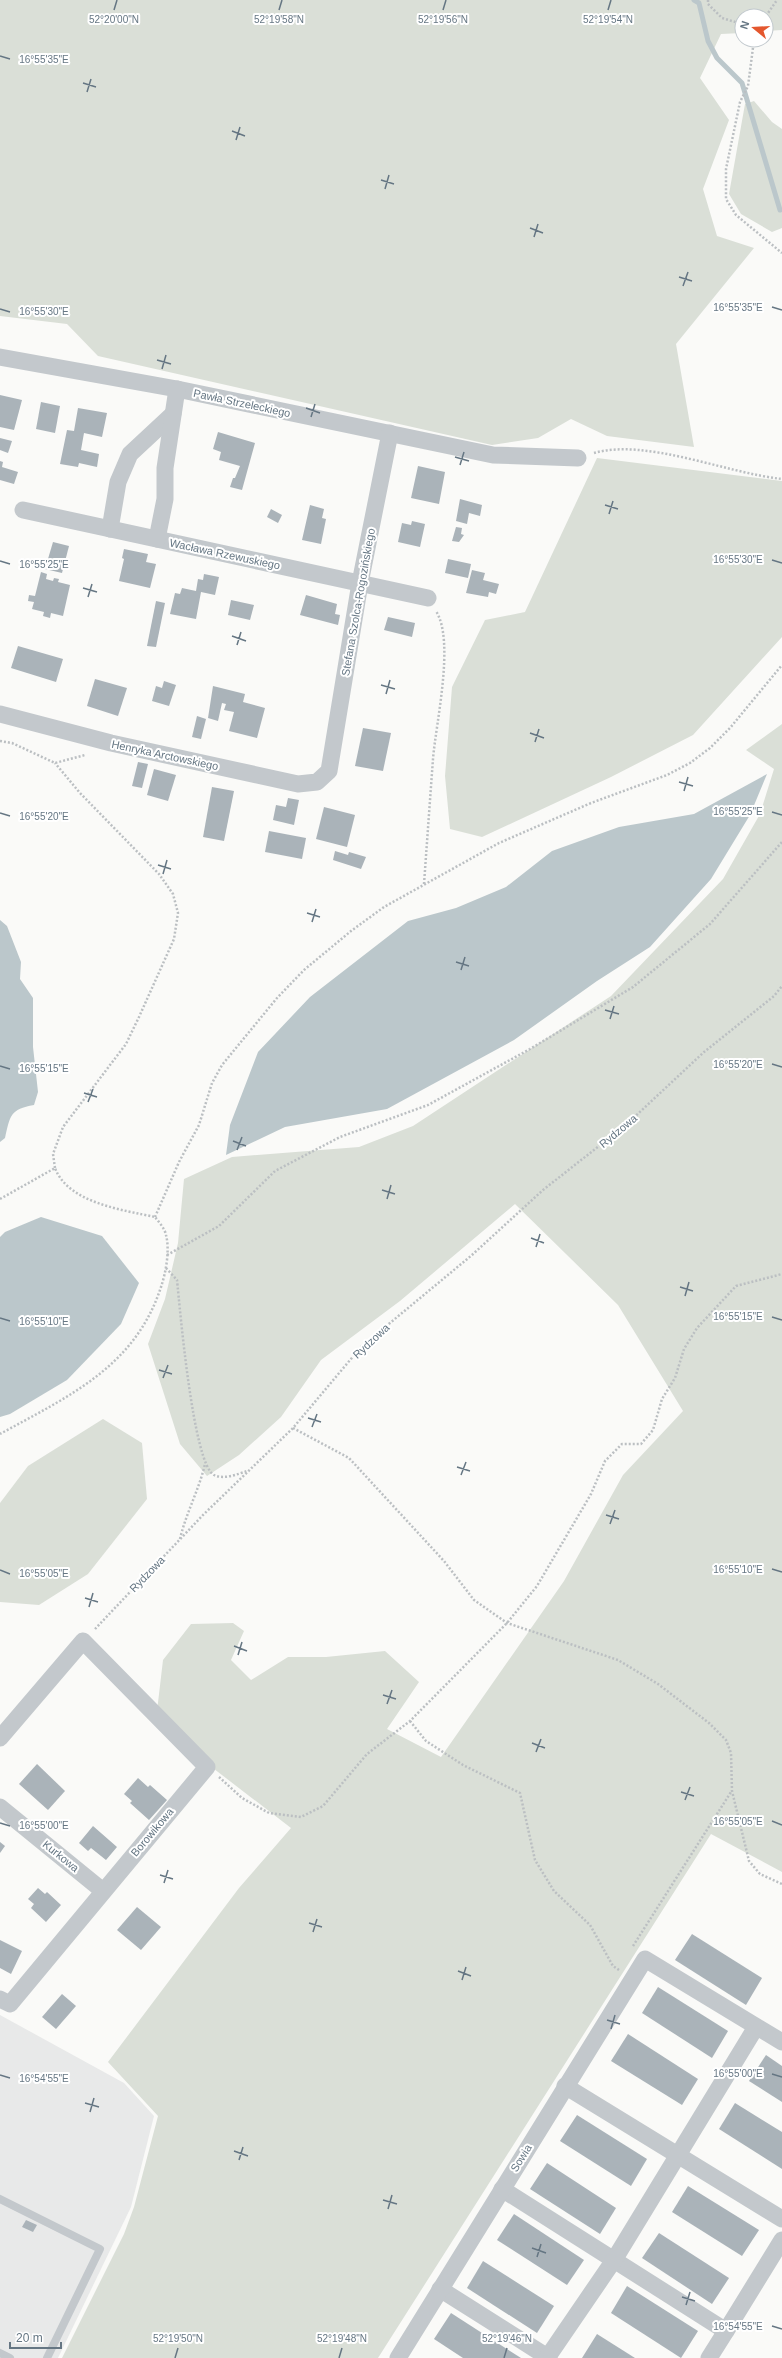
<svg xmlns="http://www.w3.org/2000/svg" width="782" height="2358" viewBox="0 0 782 2358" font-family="Arial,sans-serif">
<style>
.built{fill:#e8e9e9}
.green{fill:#dadfd7}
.water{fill:#bbc7cb}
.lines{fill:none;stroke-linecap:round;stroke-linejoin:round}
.stream{stroke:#bbc7cb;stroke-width:5}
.building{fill:#aab3b9}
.path{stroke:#bbbfc2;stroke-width:2.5;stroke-dasharray:2 2;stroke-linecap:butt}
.service{stroke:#c3c8cc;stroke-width:8}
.minor{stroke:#c3c8cc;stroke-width:17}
.ticks{fill:none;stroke:#657683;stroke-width:1.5}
.labels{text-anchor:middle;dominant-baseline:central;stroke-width:4;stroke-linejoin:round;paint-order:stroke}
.street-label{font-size:11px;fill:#657683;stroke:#fff}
.ticks-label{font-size:10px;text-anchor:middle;fill:#657683;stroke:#fff;stroke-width:4;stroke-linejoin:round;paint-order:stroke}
</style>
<rect width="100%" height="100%" fill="#fafaf8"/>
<!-- built -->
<path class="built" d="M0 2015 124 2083 154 2116 131 2207 58 2358H0Z"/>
<!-- green -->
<g class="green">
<path d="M0 0H782V30L766 31V16H742V33L721 34 700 78 729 120 703 189 717 236 754 248 676 344 694 447 607 436 571 419 538 438 492 445 98 356 67 324 0 316Z"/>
<path d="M754 101 772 122 782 129V228L772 232 741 214 729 194 745 104Z"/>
<path d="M597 458 782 481V637L693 735 611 777 482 837 450 829 445 776 452 687 485 620 525 612Z"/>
<path d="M782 724V1872L711 1834 378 2358H62L124 2234 134 2207 158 2116 108 2062 239 1888 291 1828 205 1762 157 1711 163 1660 191 1624 233 1623 244 1631 231 1660 251 1680 288 1657H326L385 1651 419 1682 387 1729 441 1757 564 1581 623 1475 683 1411 618 1305 515 1204 400 1301 321 1360 281 1417 239 1455 207 1476 180 1444 148 1344 165 1299 178 1243 184 1179 232 1157 359 1147 413 1126 611 996 723 879 760 814 774 769 746 750Z"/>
<path d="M103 1419 142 1443 147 1499 88 1574 39 1605 0 1602V1503L28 1466Z"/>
</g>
<!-- water -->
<g class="water">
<path d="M767 774 750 815 711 879 650 947 597 981 514 1040 387 1109 285 1127 226 1155 230 1125 258 1052 310 997 408 921 456 908 506 887 552 851 619 827 694 814Z"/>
<path d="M0 920 7 926 21 962 20 979 33 998V1047L38 1092 34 1105C10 1109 10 1116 5 1138L0 1142Z"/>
<path d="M41 1217 102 1236 139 1283 121 1324 67 1380 10 1414 0 1417V1237L5 1232Z"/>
</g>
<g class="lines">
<!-- stream -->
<path class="stream" d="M694 0 699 3 708 41 717 58 742 83 780 210"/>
</g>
<!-- building -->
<g class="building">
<path d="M0 395 22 400 14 430 0 427Z"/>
<path d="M41 402 60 406 55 433 36 429Z"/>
<path d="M78 408 107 413 102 437 84 433 81 450 99 454 97 467 79 463 78 467 60 464 67 430 74 431Z"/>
<path d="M218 432 255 443 242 490 230 487 233 478H235L240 466 219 460 221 452 213 449Z"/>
<path d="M0 438 12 441 8 453 0 450Z"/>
<path d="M0 461 3 462 2 467 18 472 14 484 0 480Z"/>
<path d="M418 466 445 472 439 504 411 498Z"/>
<path d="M460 499 482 505 480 516 469 513 467 524 456 521Z"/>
<path d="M310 505 324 509 322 518 326 519 321 544 302 540Z"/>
<path d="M271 509 282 515 278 523 267 517Z"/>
<path d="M412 521 425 524 420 547 398 542 402 523 411 525Z"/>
<path d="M456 527 462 528 461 534 464 535 459 542 452 541Z"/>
<path d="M53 542 69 546 62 573 45 569Z"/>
<path d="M124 549 148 554 146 562 156 564 150 588 119 581 124 559 122 558Z"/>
<path d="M448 559 471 564 468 578 445 573Z"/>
<path d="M472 570 485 573 483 580 499 584 496 594 489 592 488 597 466 593Z"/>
<path d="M41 572 47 574 46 579 53 581 54 578 59 579 58 582 70 585 63 616 51 613 50 618 43 616 44 612 32 609 34 602 28 601 29 595 35 596Z"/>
<path d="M204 574 219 577 215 595 201 592 196 619 170 614 175 593 180 594 182 588 196 591 198 579 203 580Z"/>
<path d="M306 595 337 604 335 614 340 615 338 625 300 615Z"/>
<path d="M231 600 254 605 250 620 228 615Z"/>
<path d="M156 601 165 603 156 647 147 646Z"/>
<path d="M388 617 415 623 412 637 384 630Z"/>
<path d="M18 646 63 659 56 682 11 668Z"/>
<path d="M95 679 127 688 118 716 87 706Z"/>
<path d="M164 681 176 685 169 706 152 701 156 686 162 688Z"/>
<path d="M213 686 245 694 243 702 265 708 257 738 229 731 234 712 224 710 226 704 222 703 218 721 208 718Z"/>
<path d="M197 716 206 719 201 739 192 737Z"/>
<path d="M363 728 391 733 383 771 355 766Z"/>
<path d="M138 762 148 764 142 788 132 786Z"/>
<path d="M154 769 176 775 168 801 147 795Z"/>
<path d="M212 787 234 791 224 841 203 837Z"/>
<path d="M288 798 299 800 294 825 273 820 276 805 286 807Z"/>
<path d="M324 807 355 815 347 847 316 839Z"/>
<path d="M269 831 306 838 302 859 265 852Z"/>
<path d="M335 851 348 855 349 852 366 857 361 869 333 860Z"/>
<path d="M37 1764 65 1791 48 1810 19 1784Z"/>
<path d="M138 1778 148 1787 150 1785 167 1800 149 1820 130 1803 132 1801 124 1794Z"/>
<path d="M93 1826 117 1847 106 1860 91 1848 88 1851 79 1843Z"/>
<path d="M0 1842 5 1846 0 1853Z"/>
<path d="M38 1888 45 1894 47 1892 61 1905 46 1922 31 1908 34 1904 28 1899Z"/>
<path d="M137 1907 161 1927 141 1950 117 1930Z"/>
<path d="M692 1934 762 1978 746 2005 675 1960Z"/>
<path d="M0 1940 22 1951 11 1974 0 1968Z"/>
<path d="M658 1987 728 2031 712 2058 642 2013Z"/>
<path d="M62 1994 76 2006 56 2029 42 2017Z"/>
<path d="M628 2034 698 2079 682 2105 611 2061Z"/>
<path d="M766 2055 782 2066V2102L749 2081Z"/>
<path d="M735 2103 782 2132V2169L719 2129Z"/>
<path d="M577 2115 647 2159 631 2186 560 2141Z"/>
<path d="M547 2163 616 2208 600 2234 530 2189Z"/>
<path d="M688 2186 759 2230 742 2256 672 2212Z"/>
<path d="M514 2214 584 2260 567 2285 497 2240Z"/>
<path d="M26 2220 37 2225 33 2232 22 2227Z"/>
<path d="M659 2233 729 2278 712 2304 642 2258Z"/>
<path d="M483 2261 554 2306 537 2333 467 2288Z"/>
<path d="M627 2286 698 2331 681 2358 611 2313Z"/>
<path d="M451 2313 521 2358H463L434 2339Z"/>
<path d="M597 2334 635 2358H582Z"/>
</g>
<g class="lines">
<!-- path -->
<g class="path">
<path d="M708 0V4L722 18 742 24"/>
<path d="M766 16 777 0"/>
<path d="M754 40 748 86 740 102 726 169V199L736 215 782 253"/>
<path d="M594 453C646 438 726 473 782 479"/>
<path d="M0 741 12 743 55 763 85 755"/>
<path d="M424 884C427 842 430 800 433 759 436 722 455 641 436 611"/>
<path d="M55 1168 53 1154 63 1127 126 1044 139 1017 174 939 178 913 173 894 159 874 80 793 55 763"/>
<path d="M0 1199 55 1168C68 1203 123 1210 155 1217 159 1222 165 1229 166 1235 170 1250 166 1272 161 1287 135 1367 69 1396 0 1434"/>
<path d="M155 1217 179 1162 199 1125 212 1083 222 1065 277 998 304 970 351 931 384 907 499 843 591 803 667 775 690 763 710 748 730 728 782 665"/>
<path d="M167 1255 219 1226 275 1171 340 1137 428 1105 530 1049 633 987 710 924 782 842"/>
<path d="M166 1268 177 1280C180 1309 193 1464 214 1475 224 1480 238 1474 247 1471"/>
<path d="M293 1428 349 1458 444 1561 474 1600 507 1623 618 1660 658 1684 709 1723 726 1740 731 1753 732 1791 749 1861 760 1874 782 1884"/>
<path d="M180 1539C186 1513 199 1490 205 1464"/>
<path d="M95 1629 203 1515 293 1428 361 1347 472 1255 543 1190 627 1124 704 1052 774 996 782 986"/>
<path d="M410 1721 426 1741 463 1765 520 1793 535 1860 554 1891 590 1925 613 1966 619 1970"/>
<path d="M219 1777 242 1798 269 1813 301 1817 323 1806 367 1754 410 1721 507 1623 537 1586 591 1494 605 1461 622 1444H641L653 1430 662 1399 675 1378 684 1349 697 1328 736 1286 782 1274"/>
<path d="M633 1946 731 1792"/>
</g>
<!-- service -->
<g class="service">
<path d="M0 2199 100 2249 47 2358"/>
<path d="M0 2353 10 2358"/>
</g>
<!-- minor -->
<g class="minor">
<path d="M0 357 177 389 493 455 578 458"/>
<path d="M23 510 428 598"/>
<path d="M110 529 118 482 130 454 173 414"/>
<path d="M157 539 165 499V468L177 389"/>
<path d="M0 714 111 743 298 784 317 782 329 771 360 583 390 433"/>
<path d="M0 1738 83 1641 207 1767 10 2004 0 1999"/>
<path d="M0 1807 103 1891"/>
<path d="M565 2086 782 2219"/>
<path d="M502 2189 726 2331 782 2240"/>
<path d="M440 2289 549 2358"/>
<path d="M398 2358 645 1959 782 2042"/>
<path d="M547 2358 614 2260 756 2027"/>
<path d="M709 2358 726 2331"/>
</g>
</g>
<!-- ticks -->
<path class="ticks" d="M114 10 117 0M279 10 282 0M443 10 446 0M608 10 611 0M0 56 10 59M83 83 96 87M87 92 91 79M232 131 245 136M236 140 240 127M381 180 394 184M385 189 389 175M530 228 543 233M534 237 538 224M679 277 692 281M683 286 688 272M772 307 782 310M0 309 10 312M157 360 171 364M162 369 166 355M306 408 320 413M311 417 315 404M455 457 469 461M460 465 464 452M605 505 618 509M609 514 613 501M772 560 782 563M0 561 10 564M83 588 97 592M88 597 92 584M232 636 246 641M237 645 241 632M381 685 395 689M386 694 390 680M530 733 544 738M535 742 539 729M679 782 693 786M684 791 688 777M772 812 782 815M0 813 10 816M158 865 171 869M163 874 167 860M307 913 320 917M312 922 316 909M456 962 469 966M461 970 465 957M605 1010 619 1014M610 1019 614 1006M772 1064 782 1067M0 1066 10 1069M84 1093 97 1097M88 1102 93 1089M233 1141 246 1146M237 1150 242 1137M382 1190 395 1194M387 1199 391 1185M531 1238 544 1243M536 1247 540 1234M680 1287 693 1291M685 1296 689 1282M772 1317 782 1320M0 1318 10 1321M159 1370 172 1374M163 1378 168 1365M308 1418 321 1422M312 1427 317 1414M457 1467 470 1471M461 1475 466 1462M606 1515 619 1519M610 1524 615 1510M772 1569 782 1572M0 1570 10 1574M85 1598 98 1602M89 1607 93 1593M234 1646 247 1651M238 1655 242 1642M383 1695 396 1699M387 1704 392 1690M532 1743 545 1748M536 1752 541 1739M681 1792 694 1796M685 1800 690 1787M772 1821 782 1825M0 1823 10 1826M160 1875 173 1879M164 1883 168 1870M309 1923 322 1927M313 1932 317 1919M458 1971 471 1976M462 1980 466 1967M607 2020 620 2024M611 2029 615 2015M772 2074 782 2077M0 2075 10 2078M85 2103 99 2107M90 2112 94 2098M234 2151 248 2156M239 2160 243 2147M383 2200 397 2204M388 2209 392 2195M532 2248 546 2253M537 2257 541 2244M682 2297 695 2301M686 2305 690 2292M772 2326 782 2329M175 2358 178 2348M339 2358 342 2348M504 2358 507 2348"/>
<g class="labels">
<!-- street labels -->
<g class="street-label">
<text transform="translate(242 403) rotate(12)">Pawła Strzeleckiego</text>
<text transform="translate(225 554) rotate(12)">Wacława Rzewuskiego</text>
<text transform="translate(358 602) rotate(-80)">Stefana Szolca-Rogozińskiego</text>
<text transform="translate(165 755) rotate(12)">Henryka Arctowskiego</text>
<text transform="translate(618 1131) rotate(-40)">Rydzowa</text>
<text transform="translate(371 1341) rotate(-43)">Rydzowa</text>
<text transform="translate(147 1574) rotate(-46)">Rydzowa</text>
<text transform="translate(152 1832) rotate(-50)">Borowikowa</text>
<text transform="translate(61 1856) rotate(39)">Kurkowa</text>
<text transform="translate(521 2158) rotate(-58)">Sowia</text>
</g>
</g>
<g class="ticks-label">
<text x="114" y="23">52°20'00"N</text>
<text x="279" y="23">52°19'58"N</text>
<text x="443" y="23">52°19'56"N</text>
<text x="608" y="23">52°19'54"N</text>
<text x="44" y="63">16°55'35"E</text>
<text x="738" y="311">16°55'35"E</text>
<text x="44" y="315">16°55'30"E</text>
<text x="738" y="563">16°55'30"E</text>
<text x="44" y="568">16°55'25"E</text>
<text x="738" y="815">16°55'25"E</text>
<text x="44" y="820">16°55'20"E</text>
<text x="738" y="1068">16°55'20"E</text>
<text x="44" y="1072">16°55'15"E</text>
<text x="738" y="1320">16°55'15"E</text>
<text x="44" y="1325">16°55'10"E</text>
<text x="738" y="1573">16°55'10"E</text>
<text x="44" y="1577">16°55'05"E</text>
<text x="738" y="1825">16°55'05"E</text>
<text x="44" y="1829">16°55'00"E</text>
<text x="738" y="2077">16°55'00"E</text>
<text x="44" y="2082">16°54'55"E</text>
<text x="738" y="2330">16°54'55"E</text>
<text x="178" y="2342">52°19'50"N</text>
<text x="342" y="2342">52°19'48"N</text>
<text x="507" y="2342">52°19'46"N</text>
</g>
<!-- north arrow -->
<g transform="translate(754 28) rotate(288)"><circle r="19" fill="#ffffff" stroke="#c1c8cd"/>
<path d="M0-3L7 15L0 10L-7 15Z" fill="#e4572e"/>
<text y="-6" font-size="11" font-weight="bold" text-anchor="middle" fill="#657683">N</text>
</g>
<!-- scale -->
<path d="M10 2342v6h51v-6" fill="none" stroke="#657683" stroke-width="2"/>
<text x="16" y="2342" font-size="12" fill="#657683" stroke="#ffffff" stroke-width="3" paint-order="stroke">20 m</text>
</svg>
